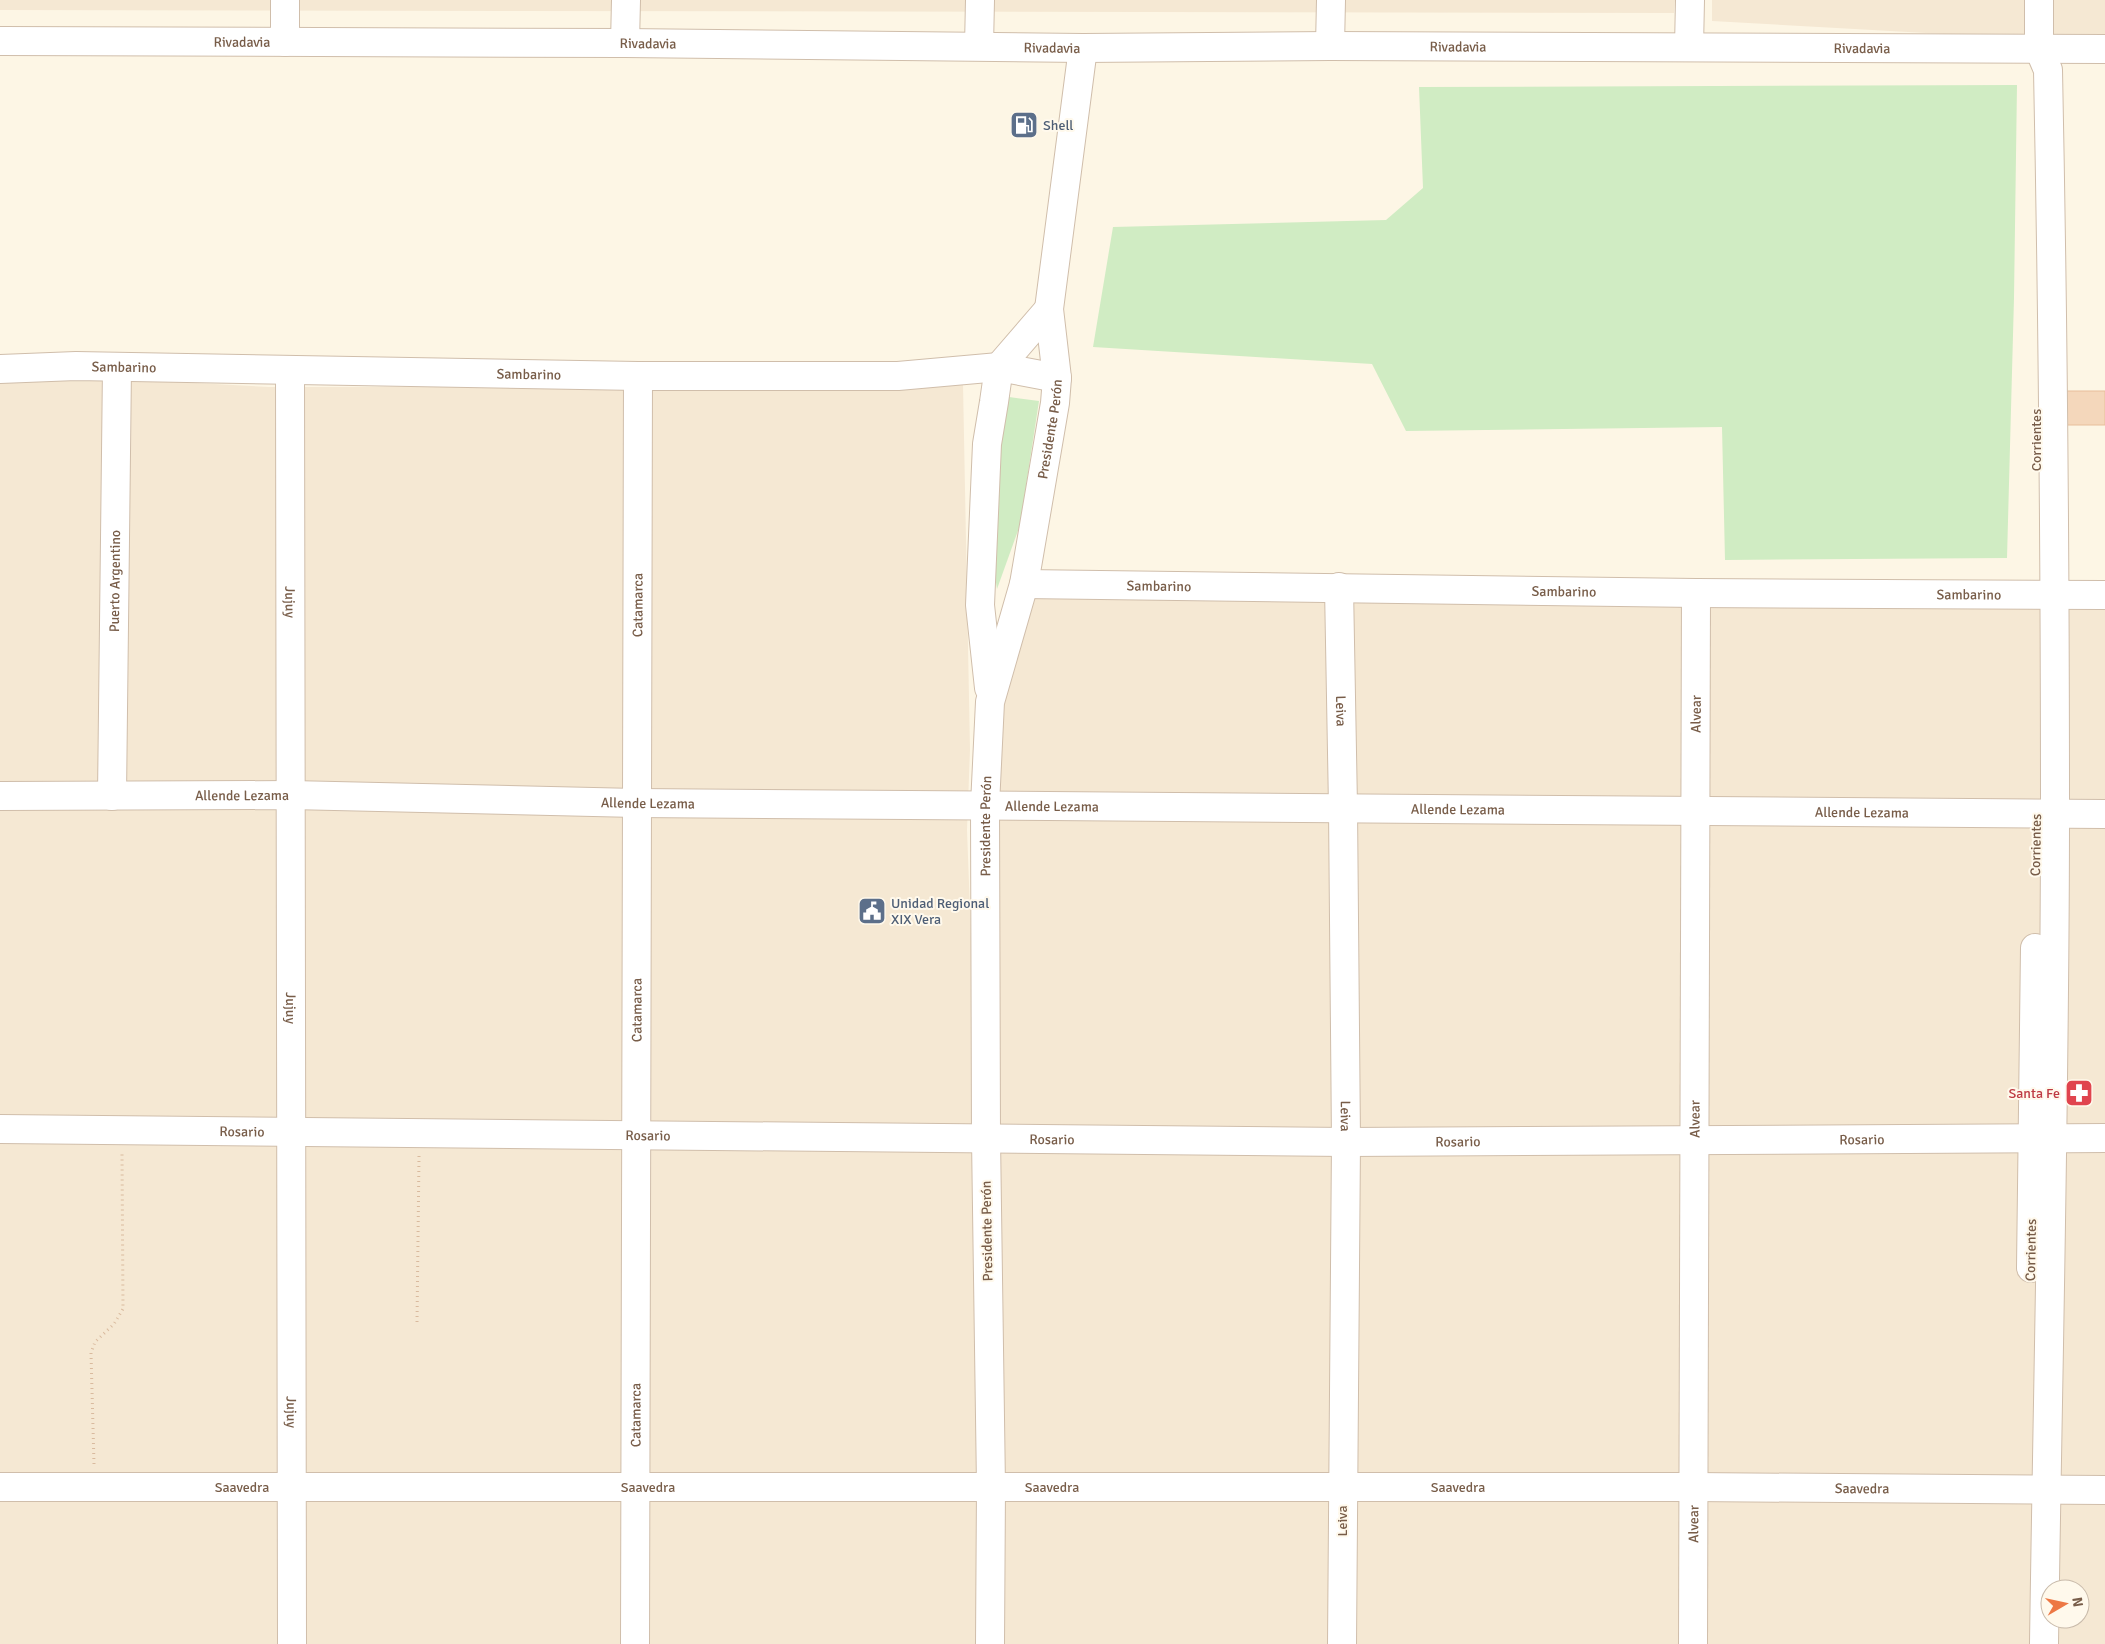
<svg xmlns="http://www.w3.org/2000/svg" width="2105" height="1644" viewBox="0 0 2105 1644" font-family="Signika,sans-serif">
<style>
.residential{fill:#f5e8d3;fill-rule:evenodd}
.green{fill:#d0ecc3}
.building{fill:#f4d7bb;stroke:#e8be9b}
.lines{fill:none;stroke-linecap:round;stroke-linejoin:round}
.minor-casing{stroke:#d0beab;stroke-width:30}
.path{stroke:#d9ba9e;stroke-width:3;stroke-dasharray:1 4;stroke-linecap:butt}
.minor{stroke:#fff;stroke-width:28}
.labels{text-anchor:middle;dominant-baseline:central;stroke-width:4;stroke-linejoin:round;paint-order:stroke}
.street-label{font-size:14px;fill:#785d49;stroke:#fff9ec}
.service-label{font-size:14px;fill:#4e5e75;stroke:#fff9ec;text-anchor:start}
.health-label{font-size:14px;fill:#be3a42;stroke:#fff9ec;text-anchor:end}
</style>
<rect width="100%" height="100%" fill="#fdf6e5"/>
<!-- residential -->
<g class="residential">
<path d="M0 0H1675L1674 13 0 10Z"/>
<path d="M1712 0H2105V40H2053L1712 21Z"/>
<path d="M103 378 269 387 937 386 963 384 970 750 967 830 978 1125 982 1644H0V381Z"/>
<path d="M1032 596 2105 606V1644H998L995 1150 999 714ZM2050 1589H2080V1619H2050Z"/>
</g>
<!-- green -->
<g class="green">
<path d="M2017 85 2014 298 2007 558 1725 560 1722 427 1406 431 1372 364 1093 347 1113 227 1386 220 1423 188 1419 87Z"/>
<path d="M1002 396 1039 401 1020 525 997 589 990 543Z"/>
</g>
<!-- building -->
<rect class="building" x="2066" y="391" width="39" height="34"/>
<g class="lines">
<defs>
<g id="minor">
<path d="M2039 0V49L2048 70C2053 318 2055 566 2055 814 2055 1090 2048 1367 2044 1644"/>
<path id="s1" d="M0 41 625 43 1083 48 1330 46 2105 49"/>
<path d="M285 42V0"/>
<path d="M625 43 626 0"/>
<path d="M979 46 980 0"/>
<path d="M1330 46 1331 0"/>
<path d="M1689 47 1690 0"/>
<path id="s2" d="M0 369 76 366 638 376H898L999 367 1057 378"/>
<path id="s3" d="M290 370 292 1644"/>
<path id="s4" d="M1024 584 1696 593 2105 595"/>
<path id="s5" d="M1339 587 1343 807 1346 1142 1342 1644"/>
<path d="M989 688 980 605 987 444 994 402 999 367 1049 309"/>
<path id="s6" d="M0 796 291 795 636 803 2105 814"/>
<path id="s7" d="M112 796 117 367"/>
<path id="s8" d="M0 1129 1346 1142 2105 1138"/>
<path d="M2031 1268 2035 948"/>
<path id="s9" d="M0 1487H1693L2105 1490"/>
<path id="s10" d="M635 1644 638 376"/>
<path id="s11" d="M990 1644 991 1487 986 1138 985 805 990 702 1024 584 1055 403 1057 378 1049 309 1083 48"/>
<path id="s12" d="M1693 1644 1696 593"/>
</g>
</defs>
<!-- minor casing -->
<use href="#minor" class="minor-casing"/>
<!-- path -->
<g class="path">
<path d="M417 1322 419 1156"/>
<path d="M94 1464 91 1353 95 1342 114 1324 123 1309 122 1152"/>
</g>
<!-- minor -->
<use href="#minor" class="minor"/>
</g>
<!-- icons -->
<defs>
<symbol id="fuel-square" viewBox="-11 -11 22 22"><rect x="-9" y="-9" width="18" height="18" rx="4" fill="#5c6f8a" stroke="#fff9ec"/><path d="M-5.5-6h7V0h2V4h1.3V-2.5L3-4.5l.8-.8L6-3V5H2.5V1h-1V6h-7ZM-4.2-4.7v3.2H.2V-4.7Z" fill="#fff"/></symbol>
<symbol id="civic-square" viewBox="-11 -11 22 22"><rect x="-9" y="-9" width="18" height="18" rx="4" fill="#5c6f8a" stroke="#fff9ec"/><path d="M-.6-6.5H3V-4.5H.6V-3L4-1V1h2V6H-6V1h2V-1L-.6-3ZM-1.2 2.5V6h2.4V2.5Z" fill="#fff"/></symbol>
<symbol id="pharmacy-square" viewBox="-11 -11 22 22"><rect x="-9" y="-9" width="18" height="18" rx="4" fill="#e0444e" stroke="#fff9ec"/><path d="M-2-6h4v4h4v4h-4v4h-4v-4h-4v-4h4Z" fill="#fff"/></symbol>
</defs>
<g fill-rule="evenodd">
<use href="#fuel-square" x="1008" y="109" width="32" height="32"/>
<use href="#civic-square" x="856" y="895" width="32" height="32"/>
<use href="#pharmacy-square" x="2063" y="1077" width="32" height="32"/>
</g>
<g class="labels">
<!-- street labels -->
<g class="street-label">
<text stroke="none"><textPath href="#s1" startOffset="242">Rivadavia</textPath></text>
<text stroke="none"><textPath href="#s1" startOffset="648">Rivadavia</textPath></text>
<text stroke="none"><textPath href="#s1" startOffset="1052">Rivadavia</textPath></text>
<text stroke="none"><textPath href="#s1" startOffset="1458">Rivadavia</textPath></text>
<text stroke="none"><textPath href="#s1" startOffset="1862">Rivadavia</textPath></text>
<text stroke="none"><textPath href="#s2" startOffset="124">Sambarino</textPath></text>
<text stroke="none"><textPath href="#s2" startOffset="529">Sambarino</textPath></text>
<text stroke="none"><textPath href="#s11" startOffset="1222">Presidente Perón</textPath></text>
<text transform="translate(2036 440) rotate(-90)">Corrientes</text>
<text stroke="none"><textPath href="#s7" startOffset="215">Puerto Argentino</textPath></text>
<text stroke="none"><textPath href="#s4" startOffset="135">Sambarino</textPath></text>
<text stroke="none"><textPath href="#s4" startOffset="540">Sambarino</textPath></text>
<text stroke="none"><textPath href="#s4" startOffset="945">Sambarino</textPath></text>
<text stroke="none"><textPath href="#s3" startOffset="232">Jujuy</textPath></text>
<text stroke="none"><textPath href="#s10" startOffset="1039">Catamarca</textPath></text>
<text stroke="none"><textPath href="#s5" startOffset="124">Leiva</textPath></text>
<text stroke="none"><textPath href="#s12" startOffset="930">Alvear</textPath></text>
<text stroke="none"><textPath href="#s6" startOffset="242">Allende Lezama</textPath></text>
<text stroke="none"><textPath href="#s6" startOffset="648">Allende Lezama</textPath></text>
<text stroke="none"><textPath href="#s6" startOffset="1052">Allende Lezama</textPath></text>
<text stroke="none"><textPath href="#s6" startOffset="1458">Allende Lezama</textPath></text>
<text stroke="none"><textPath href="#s6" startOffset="1862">Allende Lezama</textPath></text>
<text stroke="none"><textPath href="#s11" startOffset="818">Presidente Perón</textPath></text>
<text transform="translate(2036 845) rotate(-89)">Corrientes</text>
<text stroke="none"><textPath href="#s3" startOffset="638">Jujuy</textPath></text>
<text stroke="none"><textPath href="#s10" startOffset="634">Catamarca</textPath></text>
<text stroke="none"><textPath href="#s5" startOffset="529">Leiva</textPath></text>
<text stroke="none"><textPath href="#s12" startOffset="525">Alvear</textPath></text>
<text stroke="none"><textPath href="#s8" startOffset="242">Rosario</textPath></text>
<text stroke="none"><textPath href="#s8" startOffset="648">Rosario</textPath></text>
<text stroke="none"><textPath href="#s8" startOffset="1862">Rosario</textPath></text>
<text stroke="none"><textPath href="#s8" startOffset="1052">Rosario</textPath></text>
<text stroke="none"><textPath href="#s8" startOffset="1458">Rosario</textPath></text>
<text transform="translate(987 1231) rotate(-91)">Presidente Perón</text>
<text transform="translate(2031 1250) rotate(-89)">Corrientes</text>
<text stroke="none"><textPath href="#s3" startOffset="1042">Jujuy</textPath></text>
<text stroke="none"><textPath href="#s10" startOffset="229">Catamarca</textPath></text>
<text stroke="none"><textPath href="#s9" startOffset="242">Saavedra</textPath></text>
<text stroke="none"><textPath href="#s9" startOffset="648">Saavedra</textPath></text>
<text stroke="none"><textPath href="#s9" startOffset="1052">Saavedra</textPath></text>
<text stroke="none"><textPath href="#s9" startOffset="1458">Saavedra</textPath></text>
<text stroke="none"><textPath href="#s9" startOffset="1862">Saavedra</textPath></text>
<text transform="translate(1342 1521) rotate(-90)">Leiva</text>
<text stroke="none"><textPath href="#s12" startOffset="120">Alvear</textPath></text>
</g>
<!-- service labels -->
<g class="service-label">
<text x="1043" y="125">Shell</text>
<text x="891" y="903">Unidad Regional<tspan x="891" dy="16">XIX Vera</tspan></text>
</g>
<!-- health labels -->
<g class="health-label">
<text x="2060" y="1093">Santa Fe</text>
</g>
</g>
<!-- north arrow -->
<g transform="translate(2065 1604) rotate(81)"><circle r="24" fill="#fff9ec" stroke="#c9bbab"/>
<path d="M0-4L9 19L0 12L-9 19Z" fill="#ed7845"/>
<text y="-8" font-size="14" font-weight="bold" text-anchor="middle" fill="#785d49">N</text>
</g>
</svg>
